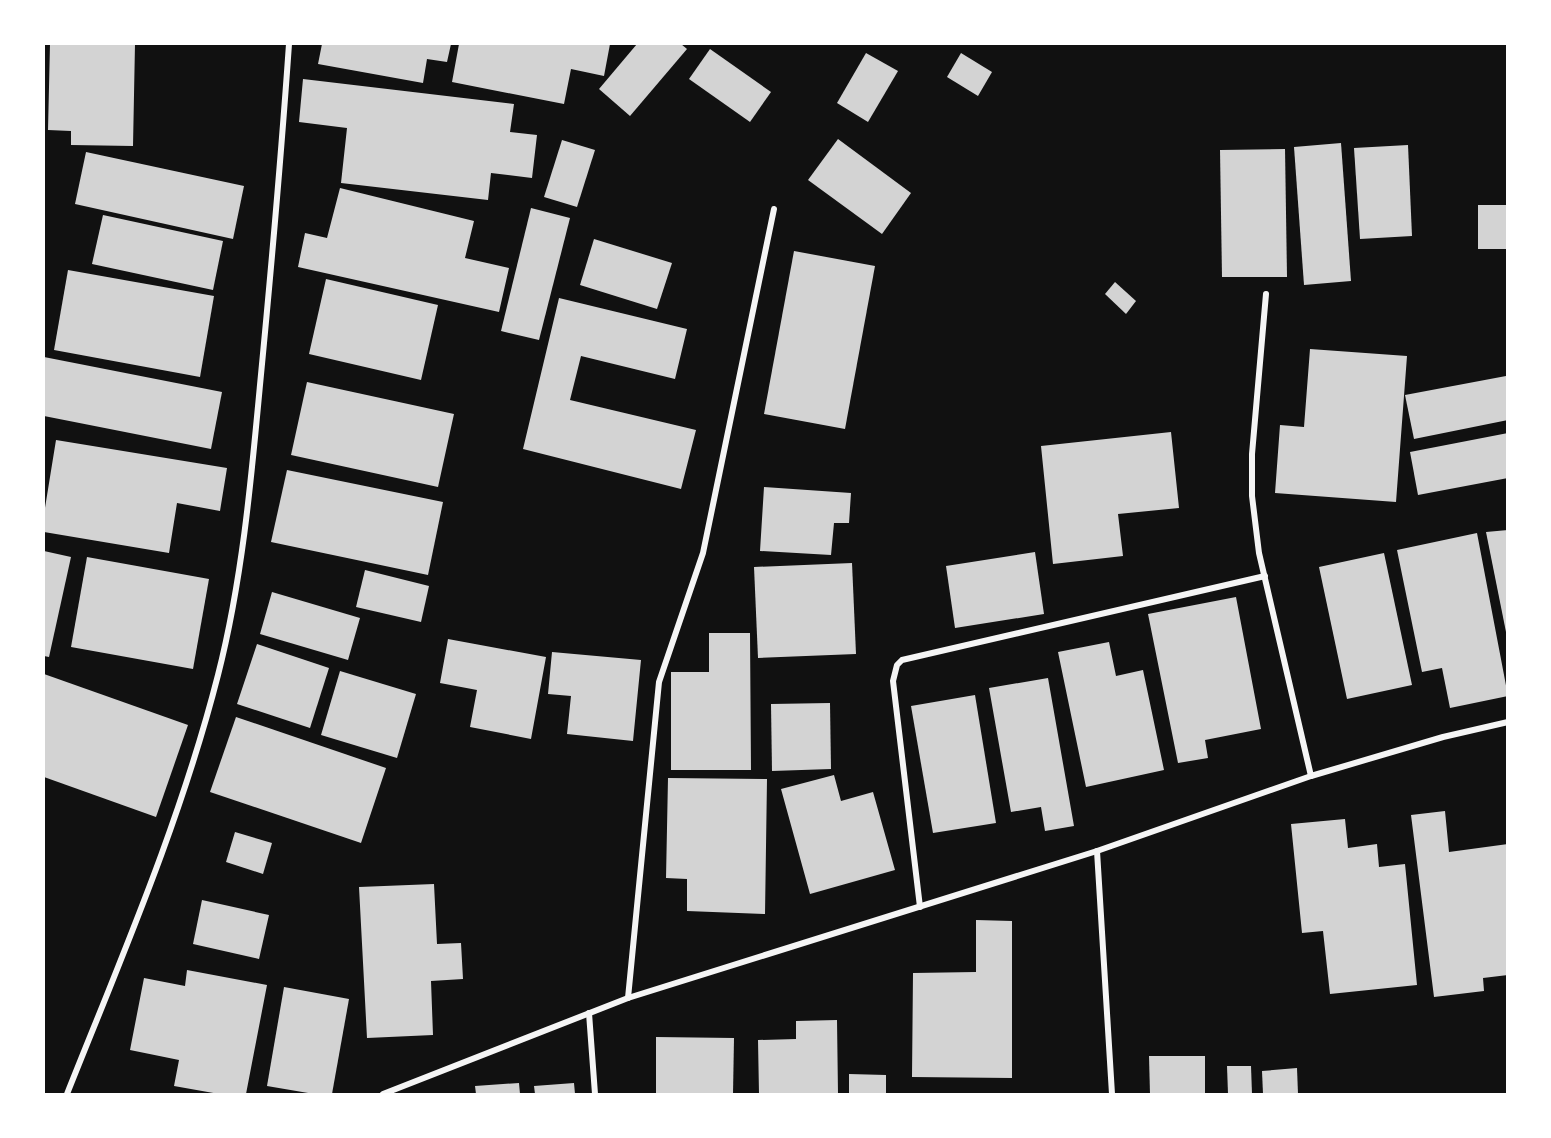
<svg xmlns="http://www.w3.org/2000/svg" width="1551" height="1138" viewBox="0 0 1551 1138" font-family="Lato,sans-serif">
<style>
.building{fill:#d3d3d3}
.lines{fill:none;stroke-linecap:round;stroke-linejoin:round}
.minor{stroke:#f5f5f5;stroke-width:6}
</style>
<rect width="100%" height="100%" fill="#111"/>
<!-- building -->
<g class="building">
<path d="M50 44H135L133 146 71 145V131L48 130Z"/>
<path d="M322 44H451L447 62 427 59 423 83 318 64Z"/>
<path d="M459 44H610L604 76 571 69 564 104 452 82Z"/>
<path d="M637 44H681L687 49 630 116 599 89Z"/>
<path d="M710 49 771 92 750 122 689 79Z"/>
<path d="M866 53 898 71 868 122 837 103Z"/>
<path d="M961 53 992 72 978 96 947 77Z"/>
<path d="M303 79 514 104 510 132 537 135 532 178 491 173 488 200 341 183 347 128 299 122Z"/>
<path d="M838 139 911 193 882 234 808 180Z"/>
<path d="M562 140 595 150 577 207 544 197Z"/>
<path d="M1341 143 1351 281 1304 285 1294 147Z"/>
<path d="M1408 145 1412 236 1360 239 1354 148Z"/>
<path d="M1285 149 1287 277H1222L1220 150Z"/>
<path d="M86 152 244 186 233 239 75 204Z"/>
<path d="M340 188 474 221 465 258 509 268 499 312 298 267 305 233 327 238Z"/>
<rect x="1478" y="205" width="30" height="44"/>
<path d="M531 208 570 218 539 340 501 331Z"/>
<path d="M103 215 223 241 213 290 92 264Z"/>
<path d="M594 239 672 263 657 309 580 285Z"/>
<path d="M794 251 875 266 845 429 764 414Z"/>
<path d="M68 270 214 296 200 377 54 350Z"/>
<path d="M326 279 438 305 421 380 309 354Z"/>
<path d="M1115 282 1136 301 1126 314 1105 294Z"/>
<path d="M559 298 687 329 675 379 581 356 570 400 696 430 681 489 523 449Z"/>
<path d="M1310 349 1407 356 1396 502 1275 493 1280 425 1304 427Z"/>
<path d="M44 357 222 392 211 449 44 416Z"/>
<path d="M1506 376 1508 420 1414 439 1405 395Z"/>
<path d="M307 382 454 414 438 487 291 455Z"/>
<path d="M1171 432 1179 508 1118 514 1123 556 1053 564 1041 446Z"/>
<path d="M1508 433V478L1418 495 1410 452Z"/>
<path d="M56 440 227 468 220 511 177 503 169 553 44 532V514Z"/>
<path d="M287 470 443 502 428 575 271 542Z"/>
<path d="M764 487 851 493 849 523H834L831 555 760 551Z"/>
<path d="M1508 530V632H1506L1486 532Z"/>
<path d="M1477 533 1508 696 1450 708 1442 668 1422 672 1397 550Z"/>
<path d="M44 551 71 557 49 657 44 656Z"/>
<path d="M1035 552 1044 614 955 628 946 566Z"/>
<path d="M1384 553 1412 685 1347 699 1319 567Z"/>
<path d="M87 557 209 579 193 669 71 647Z"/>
<path d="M852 563 856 654 758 658 754 567Z"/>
<path d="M365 570 429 586 421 622 356 607Z"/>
<path d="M272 592 360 618 348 660 260 634Z"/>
<path d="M1236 597 1261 729 1205 740 1208 758 1178 763 1148 614Z"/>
<path d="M709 633H750L751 770H671V672H709Z"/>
<path d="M448 639 546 657 531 739 470 727 477 690 440 683Z"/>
<path d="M1109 642 1116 676 1143 670 1164 770 1086 787 1058 652Z"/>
<path d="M257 644 329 668 310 728 237 704Z"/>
<path d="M552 652 641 660 633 741 567 734 571 696 548 694Z"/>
<path d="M340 671 416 694 397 758 321 735Z"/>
<path d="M44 674 188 725 156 817 44 777Z"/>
<path d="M1048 678 1074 826 1045 831 1041 807 1011 812 989 688Z"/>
<path d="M975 695 996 823 933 833 911 706Z"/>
<path d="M830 703 831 769 772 771 771 704Z"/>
<path d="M236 717 386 768 361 843 210 792Z"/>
<path d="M834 775 841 801 873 792 895 870 810 894 781 789Z"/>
<path d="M668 778 767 779 765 914 687 911V879L666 878Z"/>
<path d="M1445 811 1449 852 1508 844V975L1483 978 1484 991 1434 997 1411 815Z"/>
<path d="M1345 819 1348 848 1377 844 1379 867 1405 864 1417 985 1330 994 1323 931 1302 933 1291 824Z"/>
<path d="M235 832 272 843 263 874 226 862Z"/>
<path d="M434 884 437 944 461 943 463 979 431 981 433 1035 367 1038 359 887Z"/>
<path d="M202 900 269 915 259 959 193 944Z"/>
<path d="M976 920 1012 921V1078L912 1077 913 973 976 972Z"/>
<path d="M187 970 267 985 246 1094H219L174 1086 179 1060 130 1050 144 978 185 986Z"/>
<path d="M284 987 349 999 332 1094H314L267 1086Z"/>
<path d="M837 1020 838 1094H759L758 1040 796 1039V1021Z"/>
<path d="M656 1037 734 1038 733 1094H656Z"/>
<path d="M1149 1056H1205V1094H1150Z"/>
<path d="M1227 1066H1251L1252 1094H1228Z"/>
<path d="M1297 1068 1298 1094H1263L1262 1071Z"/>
<path d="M849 1074 886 1075V1094H849Z"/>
<path d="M519 1083 520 1094H476L475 1086Z"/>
<path d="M574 1083 575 1094H535L534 1086Z"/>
</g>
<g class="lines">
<!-- minor -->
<g class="minor">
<path d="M1266 294 1252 454V496L1259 553 1311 776"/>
<path d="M1097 851 1112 1094"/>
<path d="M920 907 893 681 897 665 902 660 1265 576"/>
<path d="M628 998 659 682 703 553 774 209"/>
<path d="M589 1013 595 1094"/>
<path d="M67 1094C122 956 181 820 218 675 242 581 251 482 260 385 271 271 281 158 289 44"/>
<path d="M383 1094 628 998 1097 851 1311 776 1443 737 1508 722"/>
</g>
</g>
<!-- border -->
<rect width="1551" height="1138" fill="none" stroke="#ffffff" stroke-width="90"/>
</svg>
